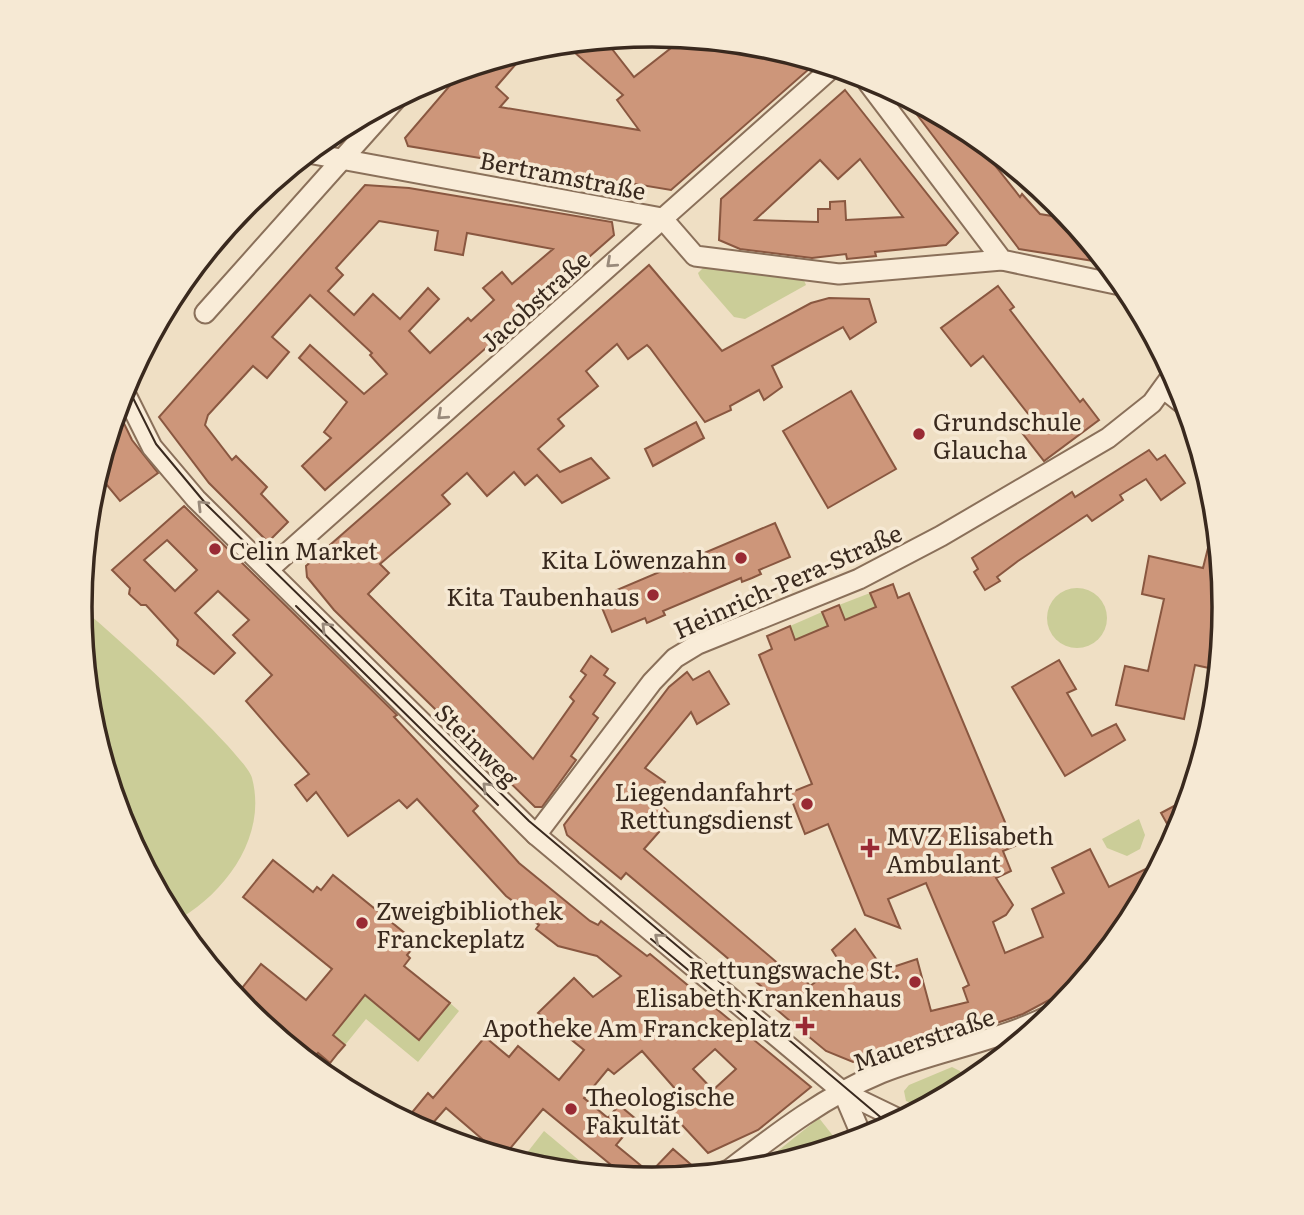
<svg xmlns="http://www.w3.org/2000/svg" width="1304" height="1215" viewBox="0 0 1304 1215" font-family="Literata,serif">
<style>
.green{fill:#cbcd98}
.building{fill:#cd967a;stroke:#895740;stroke-width:2;fill-rule:evenodd}
.lines{fill:none;stroke-linecap:round;stroke-linejoin:round}
.minor-casing{stroke:#8a705a;stroke-width:23}
.minor{stroke:#f9ecd8;stroke-width:19}
.tram{stroke:#39291e;stroke-width:2}
.oneway{stroke:#998a7b}
.poi-dot{fill:#992a34;stroke:#f6e9d4;stroke-width:2.5}
.labels{text-anchor:middle;dominant-baseline:central;stroke-width:7;stroke-linejoin:round;paint-order:stroke}
.street-label{font-size:24px;fill:#39291e;stroke:#f6e9d4}
.poi-label{font-size:24px;fill:#39291e;stroke:#f6e9d4;text-anchor:start}
.rim{fill:none;stroke:#39291e;stroke-width:3.5}
</style>
<rect width="100%" height="100%" fill="#efdfc4"/>
<!-- green -->
<g class="green">
<path d="M704 267 803 278 806 285 745 319 734 317 700 278 698 273Z"/>
<circle cx="1077" cy="618" r="30"/>
<path d="M870 593 876 607 845 620 839 605Z"/>
<path d="M80 607C105 626 246 754 252 778 268 838 223 896 174 922L123 826 90 719Z"/>
<path d="M822 612 828 626 795 640 790 626Z"/>
<path d="M1139 819 1145 835 1140 849 1127 856 1107 848 1102 839Z"/>
<path d="M365 995 419 1040 450 1003 459 1011 418 1062 366 1019 345 1045 333 1035Z"/>
<path d="M318 1053 330 1063 322 1073 309 1063Z"/>
<path d="M952 1067 960 1071 965 1085 973 1081 924 1108 906 1101 904 1091 909 1085Z"/>
<path d="M819 1118 841 1146 754 1170Z"/>
<path d="M544 1131 587 1167 581 1173 540 1169 519 1163Z"/>
</g>
<!-- building -->
<g class="building">
<path d="M662 36 764 46 817 62 671 190 408 146 405 138 464 69 529 49 496 87 508 98 500 107 639 130 617 100 623 95 565 44 605 40 634 77 671 48Z"/>
<path d="M845 90 958 233 946 245 875 252 876 256 847 259 846 254 812 258 740 249 719 240 721 199ZM860 159 903 217 846 220 845 201 830 202V209H818V222L755 220 820 160 838 179Z"/>
<path d="M902 95 967 130 1020 197 1022 194 1040 214 1070 219 1106 263 1019 249Z"/>
<path d="M365 185 409 188 612 222 614 235 325 490 302 466 331 438 324 432 347 402 299 358 310 345 364 394 387 374 370 355 372 353 310 295 272 337 289 352 267 378 253 366 208 415 205 425 232 460 236 456 267 487 261 494 288 522 268 542 209 483 159 417ZM379 221 438 231 435 250 463 255 467 233 553 249 512 284 502 272 483 288 494 300 471 321 468 318 430 353 409 331 439 299 428 288 400 319 373 294 354 315 328 291 343 275 336 268Z"/>
<path d="M649 265 722 351 811 303 829 298 869 299 876 322 850 339 843 327 772 366 782 387 764 400 759 390 730 406 731 410 705 422 650 348 647 345 628 359 617 344 586 371 598 386 558 419 564 426 538 449 560 472 591 458 609 478 562 503 537 475 525 485 514 472 487 496 467 473 442 495 450 504 380 564 389 573 368 594 533 759 574 701 570 697 586 675 581 671 591 656 608 669 604 675 615 683 593 714 598 718 571 756 576 760 542 807H535L334 610 307 577 306 566Z"/>
<path d="M998 286 1014 307 1010 310 1080 402 1083 399 1099 420 1044 461 1016 425 1029 415 983 356 971 366 941 328Z"/>
<path d="M851 391 896 469 828 508 783 431Z"/>
<path d="M117 409 132 440 158 473 120 501 97 473Z"/>
<path d="M696 422 704 438 653 466 645 449Z"/>
<path d="M1149 450 1157 460 1165 455 1185 483 1161 500 1146 479 1120 495 1123 500 1092 521 1087 515 1018 561 997 577 1000 581 985 590 974 572 978 569 972 558 1072 492 1075 497Z"/>
<path d="M184 506 397 715 394 717 478 806 473 811 519 863 590 921 598 925 601 921 647 956 650 954 811 1087 758 1130 708 1153 670 1112 684 1099 642 1051 614 1074 608 1069 584 1098 608 1118 619 1105 637 1120 616 1145 650 1173 673 1149 695 1168 686 1177 652 1180 627 1178 543 1109 503 1157 446 1108 425 1132 405 1121 428 1093 433 1098 485 1037 509 1057 518 1046 559 1080 584 1050 538 1013 574 978 593 997 621 976 597 956 558 946 536 929 539 925 532 920 535 917 506 896 417 799 407 808 399 800 348 836 316 792 307 801 295 785 309 774 246 701 272 675 233 635 249 620 218 591 195 613 235 653 214 674 177 645 178 640 146 605H141L129 594 130 588 112 570ZM167 540 197 570 175 591 144 560ZM715 1049 736 1069 713 1090 693 1069Z"/>
<path d="M775 523 790 557 759 570 761 574 752 578 742 582 741 578 663 611 665 615 647 623 645 618 612 632 598 598Z"/>
<path d="M1214 524 1224 608 1218 670 1195 665 1184 719 1116 705 1125 666 1148 671 1164 599 1142 594 1149 556 1203 568Z"/>
<path d="M893 584 898 598 909 593 1015 846 1003 851 1011 871 996 878 1013 905 1006 915 993 922 1005 953 1043 937 1032 909 1064 893 1052 868 1090 849 1109 887 1162 861 1128 926 1086 976 1066 987 1068 990 1023 1014 988 1026 976 1030 975 1027 853 1062 826 1051 790 1021 769 1003 774 997 626 873 621 879 567 835 564 825 669 687 687 672 693 680 709 671 729 704 697 724 691 712 645 768 665 782 653 798 673 816 644 849 795 978 800 974 810 986 841 964 832 950 855 929 884 970 917 959 931 1011 968 1002 963 988 969 985 926 883 888 899 900 928 865 915 828 824 805 834 789 793 812 784 759 655 772 649 767 636 790 626 795 640 828 626 822 612 839 605 845 620 876 607 870 593Z"/>
<path d="M1059 660 1076 689 1067 693 1092 736 1116 724 1125 740 1065 776 1012 687Z"/>
<path d="M1189 798 1181 827 1175 838 1161 813Z"/>
<path d="M273 860 313 892 317 887 321 890 333 875 417 943 407 955 410 958 404 966 450 1003 419 1040 365 995 333 1035 345 1045 338 1053 330 1063 318 1053 309 1063 235 997 261 964 306 1000 332 969 243 897Z"/>
</g>
<g class="lines">
<defs>
<g id="minor">
<path d="M863 76 1002 260 1125 286"/>
<path d="M308 153 662 218 695 256 839 274 1002 260"/>
<path d="M205 313 396 99"/>
<path d="M123 389 152 447 196 499 536 835 843 1092 901 1120"/>
<path d="M1164 389 1187 407"/>
<path d="M268 570 833 67"/>
<path d="M536 835 652 682 675 658 698 644 859 579 941 536 1108 438 1152 403 1173 374"/>
<path d="M843 1092 863 1139"/>
<path d="M717 1174 729 1170C776 1134 825 1096 881 1073 939 1050 1001 1041 1057 1012"/>
</g>
</defs>
<!-- minor casing -->
<use href="#minor" class="minor-casing"/>
<!-- minor -->
<use href="#minor" class="minor"/>
<!-- tram -->
<g class="tram">
<path d="M126 384 156 444 206 504 529 821 891 1126"/>
<path d="M296 606 498 805"/>
<path d="M651 939 753 1024"/>
</g>
</g>
<!-- one-way arrows -->
<defs><path id="oneway-chevron" d="M-2-3.5L2.5 0L-2 3.5" fill="none" stroke-width="1.6" stroke-linecap="round" stroke-linejoin="round" transform="scale(1.75)"/></defs>
<g class="oneway">
<use href="#oneway-chevron" transform="translate(611 263) rotate(138)"/>
<use href="#oneway-chevron" transform="translate(442 415) rotate(138)"/>
<use href="#oneway-chevron" transform="translate(202 505) rotate(-135)"/>
<use href="#oneway-chevron" transform="translate(326 627) rotate(-135)"/>
<use href="#oneway-chevron" transform="translate(487 787) rotate(-135)"/>
<use href="#oneway-chevron" transform="translate(659 938) rotate(-140)"/>
</g>
<!-- markers -->
<g class="poi-dot">
<circle cx="919" cy="434" r="7"/>
<circle cx="215" cy="549" r="7"/>
<circle cx="741" cy="558" r="7"/>
<circle cx="653" cy="595" r="7"/>
<circle cx="807" cy="804" r="7"/>
<path d="M866.5 837.5h7v7h7v7h-7v7h-7v-7h-7v-7h7z"/>
<circle cx="362" cy="923" r="7"/>
<circle cx="915" cy="982" r="7"/>
<path d="M801.5 1015.5h7v7h7v7h-7v7h-7v-7h-7v-7h7z"/>
<circle cx="571" cy="1109" r="7"/>
</g>
<g class="labels">
<!-- street labels -->
<g class="street-label">
<text transform="translate(563 174) rotate(11)">Bertramstraße</text>
<text transform="translate(534 300) rotate(-42)">Jacobstraße</text>
<text transform="translate(787 580) rotate(-24)">Heinrich-Pera-Straße</text>
<text transform="translate(478 744) rotate(45)">Steinweg</text>
<text transform="translate(923 1038) rotate(-19)">Mauerstraße</text>
</g>
<!-- poi labels -->
<g class="poi-label">
<text x="933" y="420">Grundschule<tspan x="933" dy="28">Glaucha</tspan></text>
<text x="229" y="549">Celin Market</text>
<text x="727" y="558" text-anchor="end">Kita Löwenzahn</text>
<text x="639" y="595" text-anchor="end">Kita Taubenhaus</text>
<text x="793" y="790" text-anchor="end">Liegendanfahrt<tspan x="793" dy="28">Rettungsdienst</tspan></text>
<text x="886" y="834">MVZ Elisabeth<tspan x="886" dy="28">Ambulant</tspan></text>
<text x="376" y="909">Zweigbibliothek<tspan x="376" dy="28">Franckeplatz</tspan></text>
<text x="901" y="968" text-anchor="end">Rettungswache St.<tspan x="901" dy="28">Elisabeth Krankenhaus</tspan></text>
<text x="791" y="1026" text-anchor="end">Apotheke Am Franckeplatz</text>
<text x="585" y="1095">Theologische<tspan x="585" dy="28">Fakultät</tspan></text>
</g>
</g>
<!-- crop -->
<path d="M0 0H1304V1215H0ZM92 607a560 560 0 1 1 1120 0a560 560 0 1 1-1120 0Z" fill="#f6e9d4" fill-rule="evenodd"/>
<path class="rim" d="M92 607a560 560 0 1 1 1120 0a560 560 0 1 1-1120 0Z"/>
</svg>
